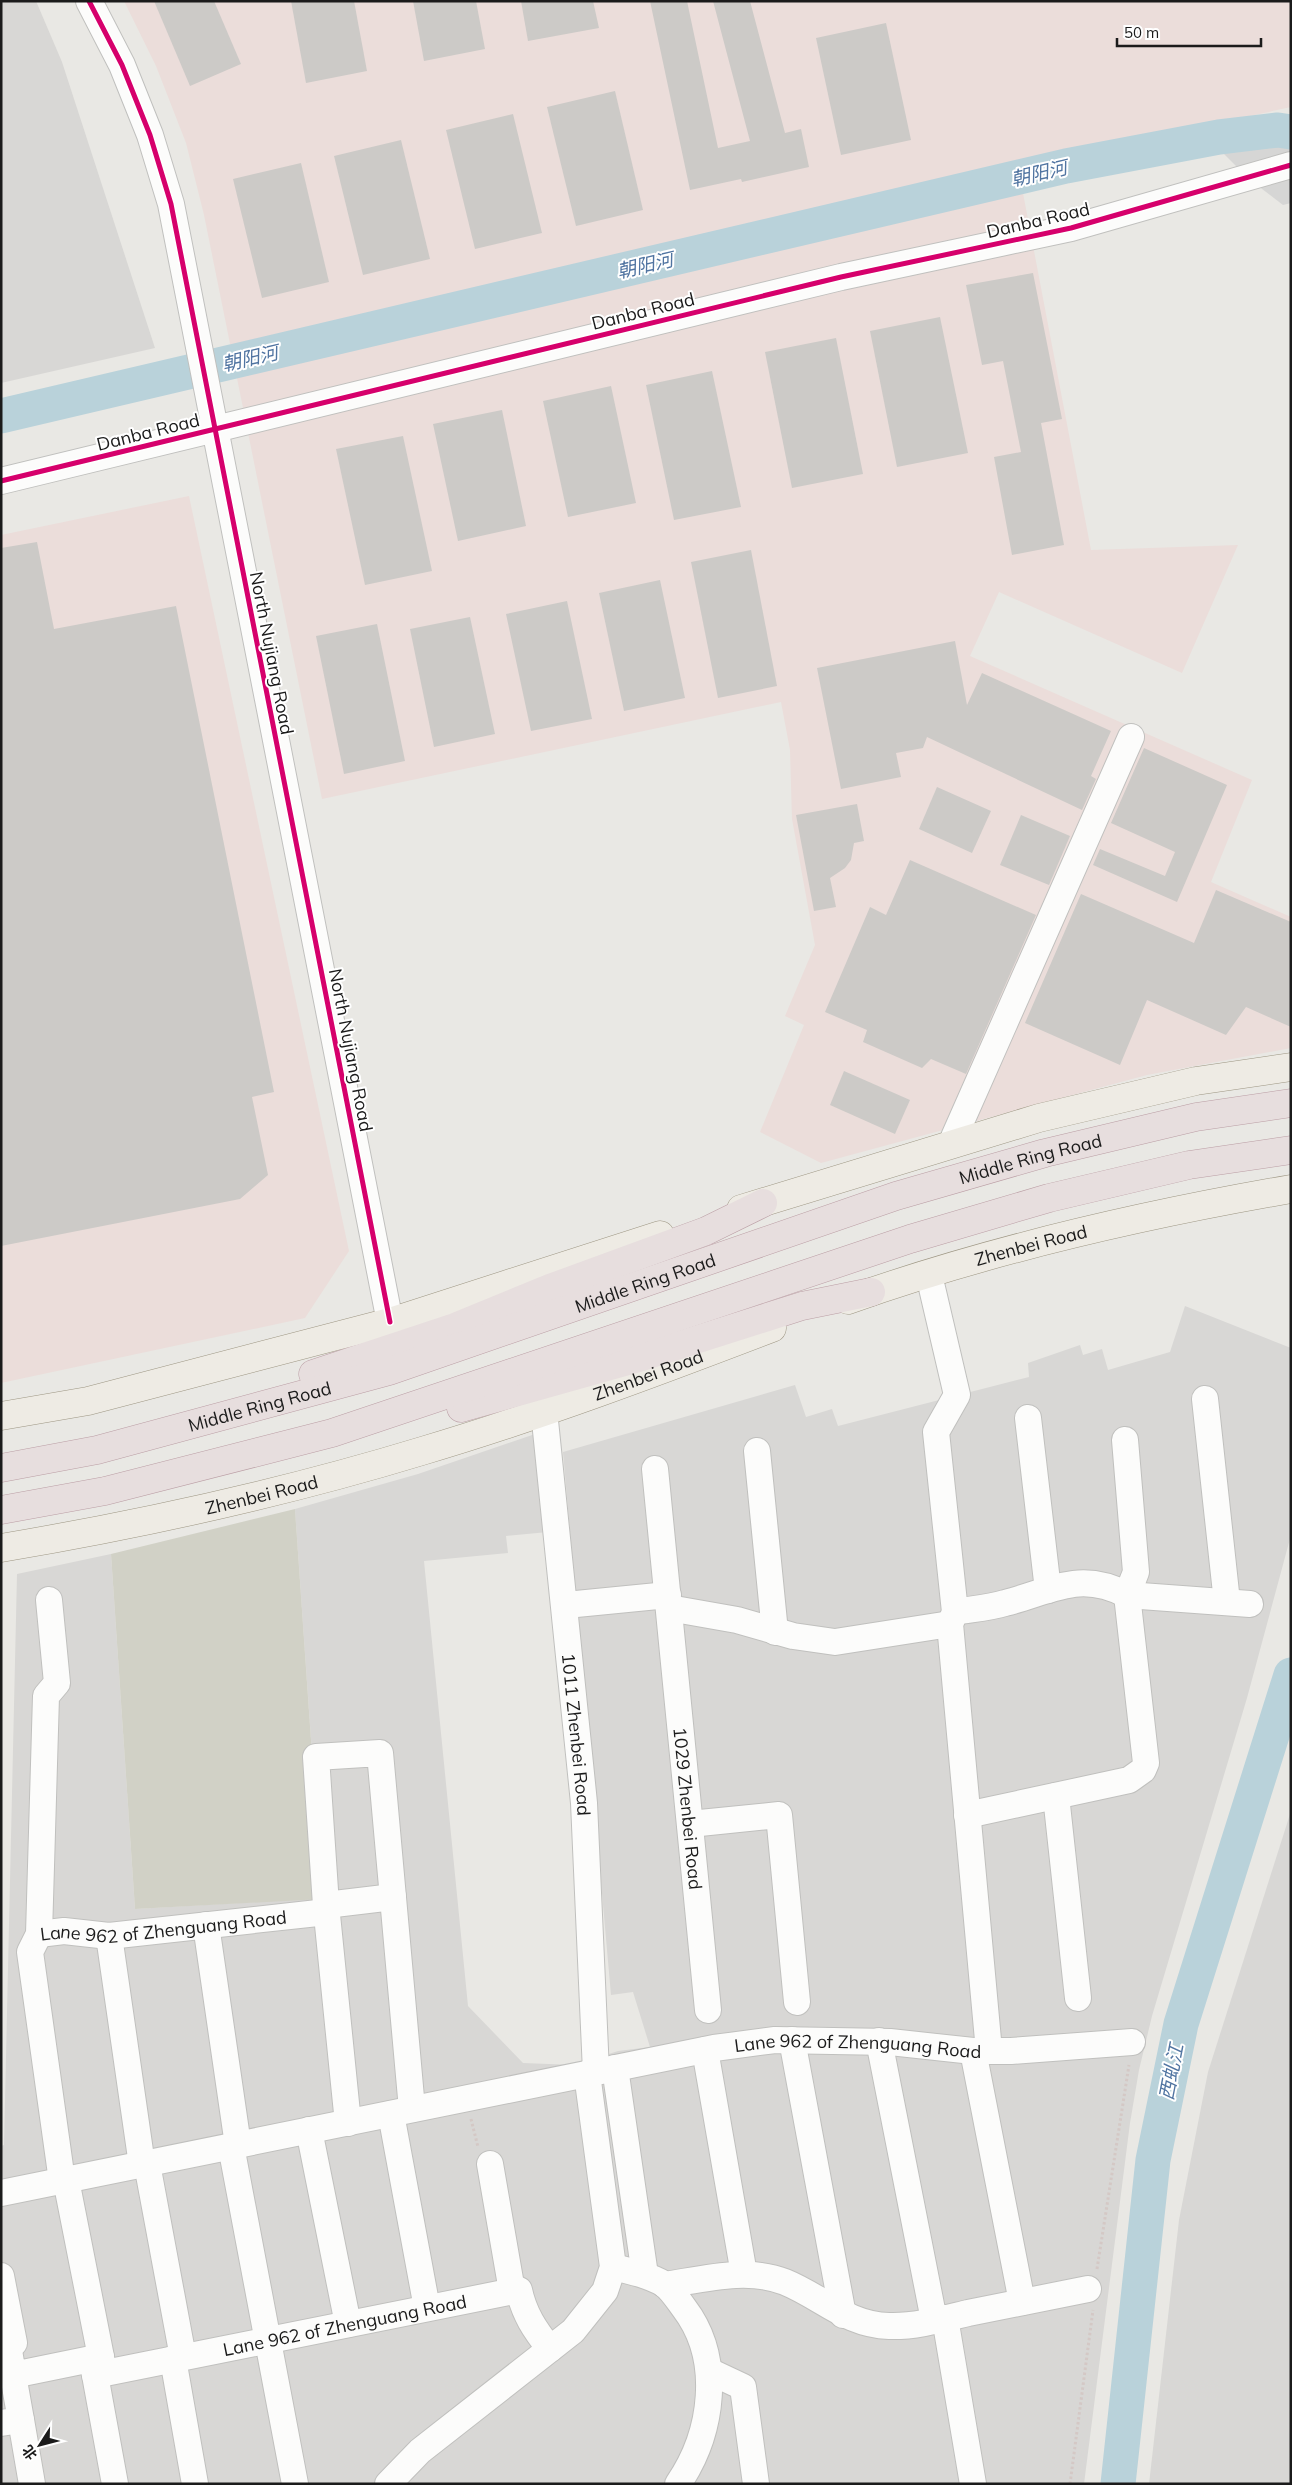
<svg xmlns="http://www.w3.org/2000/svg" width="1292" height="2485" viewBox="0 0 1292 2485" font-family="Mulish,'Noto Sans SC',sans-serif">
<style>
.residential{fill:#d8d7d5}
.commercial{fill:#ebddda}
.construction{fill:#d1d1c6}
.pier{fill:#d6d6d5}
.lines{fill:none;stroke-linecap:round;stroke-linejoin:round}
.river{stroke:#b9d2da;stroke-width:35}
.building{fill:#cccac7}
.minor-casing{stroke:#c0c0be;stroke-width:28}
.major-casing{stroke:#9d9683;stroke-width:29}
.highway-casing{stroke:#bb9ea5;stroke-width:29}
.path{stroke:#d4c8c5;stroke-width:3;stroke-dasharray:2.5 2.5;stroke-linecap:butt}
.minor{stroke:#fcfcfb;stroke-width:26}
.major{stroke:#eeebe4;stroke-width:28}
.highway{stroke:#e7dede;stroke-width:28}
.cycleway-casing{stroke:#fff;stroke-width:8}
.cycleway{stroke:#d6006c;stroke-width:5}
.labels{text-anchor:middle;dominant-baseline:central;stroke-width:4;stroke-linejoin:round;paint-order:stroke}
.street-label{font-size:18px;fill:#1b1b1b;stroke:#fff}
.water-label{font-size:19px;font-style:italic;fill:#5074a1;stroke:#fff}
</style>
<rect width="100%" height="100%" fill="#e9e8e4"/>
<!-- residential -->
<g class="residential">
<path d="M1 1H36L62 62 155 348 1 383Z"/>
<path d="M1185 1306 1291 1348V1535L1247 1698 1152 2016 1139 2070 1130 2123 1084 2484H1V2146L4 2145 17 1574 111 1554 135 1909 322 1898 295 1509 418 1474 538 1433 548 1532 506 1536 508 1553 424 1561 468 2006 523 2063 575 2065 618 2051 650 2047 633 1992 611 1995 563 1452 795 1385 806 1417 832 1409 838 1426 1029 1377 1028 1363 1080 1345 1083 1355 1102 1349 1108 1370 1170 1352Z"/>
<path d="M1291 1811V2484H1149L1179 2220 1208 2072Z"/>
</g>
<!-- commercial -->
<g class="commercial">
<path d="M124 1H1291V107L1018 167 1091 550 1238 545 1182 673 999 592 970 656 1252 780 1211 882 1291 917V1048L1147 1075 821 1163 760 1132 804 1025 785 1016 815 945 792 819 790 750 781 702 322 799 204 215 186 143 156 66Z"/>
<path d="M189 496 349 1251 305 1318 1 1383V535Z"/>
</g>
<!-- construction -->
<path class="construction" d="M295 1509 322 1899 135 1909 111 1554Z"/>
<!-- pier -->
<path class="pier" d="M1291 132V203L1283 205 1249 179 1224 154Z"/>
<g class="lines">
<!-- river -->
<g class="river">
<path d="M1 416 1066 166 1219 137 1278 130 1291 132"/>
<path d="M1118 2484 1153 2160 1181 2024 1291 1675"/>
</g>
</g>
<!-- building -->
<g class="building">
<path d="M154 1H214L241 64 190 86Z"/>
<path d="M291 1H354L367 71 306 83Z"/>
<path d="M413 1H476L485 49 424 61Z"/>
<path d="M521 1H593L599 28 528 41Z"/>
<path d="M650 1H687L718 148 750 141 713 1H750L785 133 801 129 809 167 742 182 741 179 690 190Z"/>
<path d="M886 23 911 140 841 155 816 38Z"/>
<path d="M615 91 643 210 576 226 547 107Z"/>
<path d="M513 114 542 233 475 249 446 130Z"/>
<path d="M401 140 430 259 363 275 334 156Z"/>
<path d="M301 163 329 282 262 298 233 179Z"/>
<path d="M1033 273 1062 419 1041 423 1064 545 1012 555 994 457 1021 452 1003 361 982 365 966 285Z"/>
<path d="M940 317 968 453 897 467 870 331Z"/>
<path d="M836 338 863 474 792 488 765 352Z"/>
<path d="M712 371 741 507 674 520 646 385Z"/>
<path d="M611 386 636 503 568 517 543 401Z"/>
<path d="M502 410 526 526 458 541 433 424Z"/>
<path d="M403 436 432 571 365 585 336 449Z"/>
<path d="M37 542 54 629 176 606 274 1092 252 1097 268 1175 240 1199 1 1246V548Z"/>
<path d="M751 550 777 686 718 698 691 562Z"/>
<path d="M660 580 685 698 624 711 599 593Z"/>
<path d="M567 601 592 719 531 731 506 614Z"/>
<path d="M470 617 495 734 434 747 410 629Z"/>
<path d="M377 624 405 761 344 774 316 636Z"/>
<path d="M955 641 967 705 982 673 1111 731 1091 776 1096 779 1082 810 927 737 923 748 896 753 901 777 841 789 817 668Z"/>
<path d="M1144 748 1227 785 1177 902 1093 865 1100 849 1165 876 1175 852 1111 823Z"/>
<path d="M937 787 991 811 972 853 919 829Z"/>
<path d="M857 804 864 841 854 843 851 860 845 868 830 878 836 907 814 911 796 815Z"/>
<path d="M1021 815 1070 836 1049 885 1000 865Z"/>
<path d="M910 860 1036 915 966 1074 931 1059 922 1068 863 1042 867 1030 825 1012 870 907 886 915Z"/>
<path d="M1216 890 1291 922V1027L1246 1007 1226 1035 1147 1000 1120 1065 1025 1023 1081 894 1194 943Z"/>
<path d="M844 1071 910 1100 895 1134 830 1105Z"/>
</g>
<g class="lines">
<defs>
<g id="minor">
<path d="M89 1 122 65 150 135 171 204 390 1322"/>
<path d="M1 481 841 277 1071 228 1291 165"/>
<path d="M951 1144 1131 737"/>
<path d="M929 1275 957 1395 936 1432 955 1612 950 1624 989 2051"/>
<path d="M1205 1399 1227 1602"/>
<path id="s1" d="M544 1411 584 1803 596 2072"/>
<path d="M1028 1418 1048 1590"/>
<path d="M757 1451 775 1632"/>
<path id="s2" d="M655 1469 708 2010"/>
<path d="M49 1600 57 1683 46 1696 39 1934 30 1952 62 2181"/>
<path d="M566 1605 668 1595"/>
<path d="M669 1608 737 1620 793 1636 835 1642 950 1624"/>
<path d="M955 1612C972 1609 989 1608 1005 1603 1052 1591 1080 1570 1127 1595L1250 1604"/>
<path d="M1056 1796 1078 1998"/>
<path d="M967 1815 1129 1780 1143 1770 1146 1763 1127 1595 1136 1572 1125 1440"/>
<path d="M690 1824 779 1815 797 2002"/>
<path d="M326 1905 393 1897"/>
<path d="M206 1925 238 2145"/>
<path id="s3" d="M39 1934 64 1931 109 1936 327 1912"/>
<path d="M109 1936 142 2165"/>
<path d="M792 2040 843 2315"/>
<path d="M879 2041 934 2320"/>
<path d="M705 2050 744 2274"/>
<path d="M973 2051 1022 2302"/>
<path d="M615 2068 645 2275"/>
<path d="M391 2114 427 2308"/>
<path d="M348 2123 326 1905 316 1757 380 1753 412 2109"/>
<path d="M309 2130 348 2324"/>
<path d="M231 2146 295 2484"/>
<path d="M147 2164 183 2357"/>
<path d="M490 2164 512 2291"/>
<path d="M66 2180 101 2357"/>
<path id="s4" d="M1 2193 714 2048 775 2040 890 2042 973 2051H1011L1132 2042"/>
<path d="M613 2267C630 2271 648 2275 664 2284 672 2290 678 2300 684 2308 723 2359 713 2433 678 2484"/>
<path d="M1 2276 14 2343"/>
<path d="M665 2285C704 2279 748 2267 785 2282 822 2297 847 2325 889 2326 915 2327 943 2319 968 2313 1008 2305 1048 2297 1088 2289"/>
<path d="M945 2318 973 2484"/>
<path d="M8 2344 13 2375 101 2357 102 2366"/>
<path id="s5" d="M92 2359 95 2375 519 2290C524 2314 535 2330 550 2349"/>
<path d="M173 2359 195 2484"/>
<path d="M709 2371 743 2387 756 2484"/>
<path d="M95 2375 115 2484"/>
<path d="M21 2420 32 2484"/>
<path d="M1 2423 21 2420 13 2375"/>
<path d="M388 2484 420 2451 573 2331 605 2291 613 2267 587 2074"/>
</g>
<g id="major">
<path d="M741 1209 1039 1118 1196 1081 1291 1067"/>
<path id="s6" d="M848 1300C992 1249 1141 1215 1291 1189"/>
<path d="M1 1416 88 1401 390 1322 660 1235"/>
<path id="s7" d="M1 1548C143 1524 284 1493 422 1451 540 1416 657 1372 772 1328"/>
</g>
<g id="highway">
<path d="M313 1374 455 1327 550 1288 706 1231 763 1203"/>
<path d="M461 1408 642 1357 802 1306 871 1292"/>
<path id="s8" d="M1 1468 97 1450 389 1371 896 1196 1045 1153 1196 1117 1291 1103"/>
<path d="M1 1510 105 1491 332 1433 910 1239 1049 1198 1189 1165 1291 1150"/>
</g>
</defs>
<!-- minor casing -->
<use href="#minor" class="minor-casing"/>
<!-- major casing -->
<use href="#major" class="major-casing"/>
<!-- highway casing -->
<use href="#highway" class="highway-casing"/>
<!-- path -->
<g class="path">
<path d="M471 2119 478 2147"/>
<path d="M1097 2269 1129 2065"/>
<path d="M1070 2484 1093 2310"/>
</g>
<!-- minor -->
<use href="#minor" class="minor"/>
<!-- major -->
<use href="#major" class="major"/>
<!-- highway -->
<use href="#highway" class="highway"/>
<defs>
<g id="cycleway">
<path d="M89 1 122 65 150 135 171 204 390 1322"/>
<path d="M1 481 841 277 1071 228 1291 165"/>
</g>
</defs>
<!-- cycleway casing -->
<use href="#cycleway" class="cycleway-casing"/>
<!-- cycleway -->
<use href="#cycleway" class="cycleway"/>
</g>
<g class="labels">
<!-- street labels -->
<g class="street-label">
<text transform="translate(1038 220) rotate(-13)">Danba Road</text>
<text transform="translate(643 311) rotate(-14)">Danba Road</text>
<text transform="translate(148 432) rotate(-14)">Danba Road</text>
<text transform="translate(272 653) rotate(79)">North Nujiang Road</text>
<text transform="translate(351 1050) rotate(79)">North Nujiang Road</text>
<text stroke="none"><textPath href="#s8" startOffset="1076">Middle Ring Road</textPath></text>
<text stroke="none"><textPath href="#s6" startOffset="191">Zhenbei Road</textPath></text>
<text stroke="none"><textPath href="#s8" startOffset="671">Middle Ring Road</textPath></text>
<text stroke="none"><textPath href="#s7" startOffset="671">Zhenbei Road</textPath></text>
<text stroke="none"><textPath href="#s8" startOffset="266">Middle Ring Road</textPath></text>
<text stroke="none"><textPath href="#s7" startOffset="266">Zhenbei Road</textPath></text>
<text stroke="none"><textPath href="#s1" startOffset="325">1011 Zhenbei Road</textPath></text>
<text stroke="none"><textPath href="#s2" startOffset="341">1029 Zhenbei Road</textPath></text>
<text stroke="none"><textPath href="#s3" startOffset="125">Lane 962 of Zhenguang Road</textPath></text>
<text stroke="none"><textPath href="#s4" startOffset="872">Lane 962 of Zhenguang Road</textPath></text>
<text stroke="none"><textPath href="#s5" startOffset="271">Lane 962 of Zhenguang Road</textPath></text>
</g>
<!-- water labels -->
<g class="water-label">
<text transform="translate(1039 173) rotate(-13)">朝阳河</text>
<text transform="translate(645 265) rotate(-13)">朝阳河</text>
<text transform="translate(250 358) rotate(-13)">朝阳河</text>
<text transform="translate(1171 2072) rotate(-79)">西虬江</text>
</g>
</g>
<!-- border -->
<rect width="1292" height="2485" fill="none" stroke="#1b1b1b" stroke-width="5"/>
<!-- north arrow -->
<g transform="translate(40 2445) rotate(234)" stroke="#ffffff" stroke-width="4" paint-order="stroke">
<path d="M0-4L9 19L0 12L-9 19Z" fill="#1b1b1b"/>
<text y="-8" font-size="14" font-weight="bold" text-anchor="middle" fill="#1b1b1b">北</text>
</g>
<!-- scale -->
<path d="M1117 38v8h144v-8" fill="none" stroke="#1b1b1b" stroke-width="2.5"/>
<text x="1124" y="38" font-size="15" fill="#1b1b1b" stroke="#ffffff" stroke-width="4" paint-order="stroke">50 m</text>
</svg>
